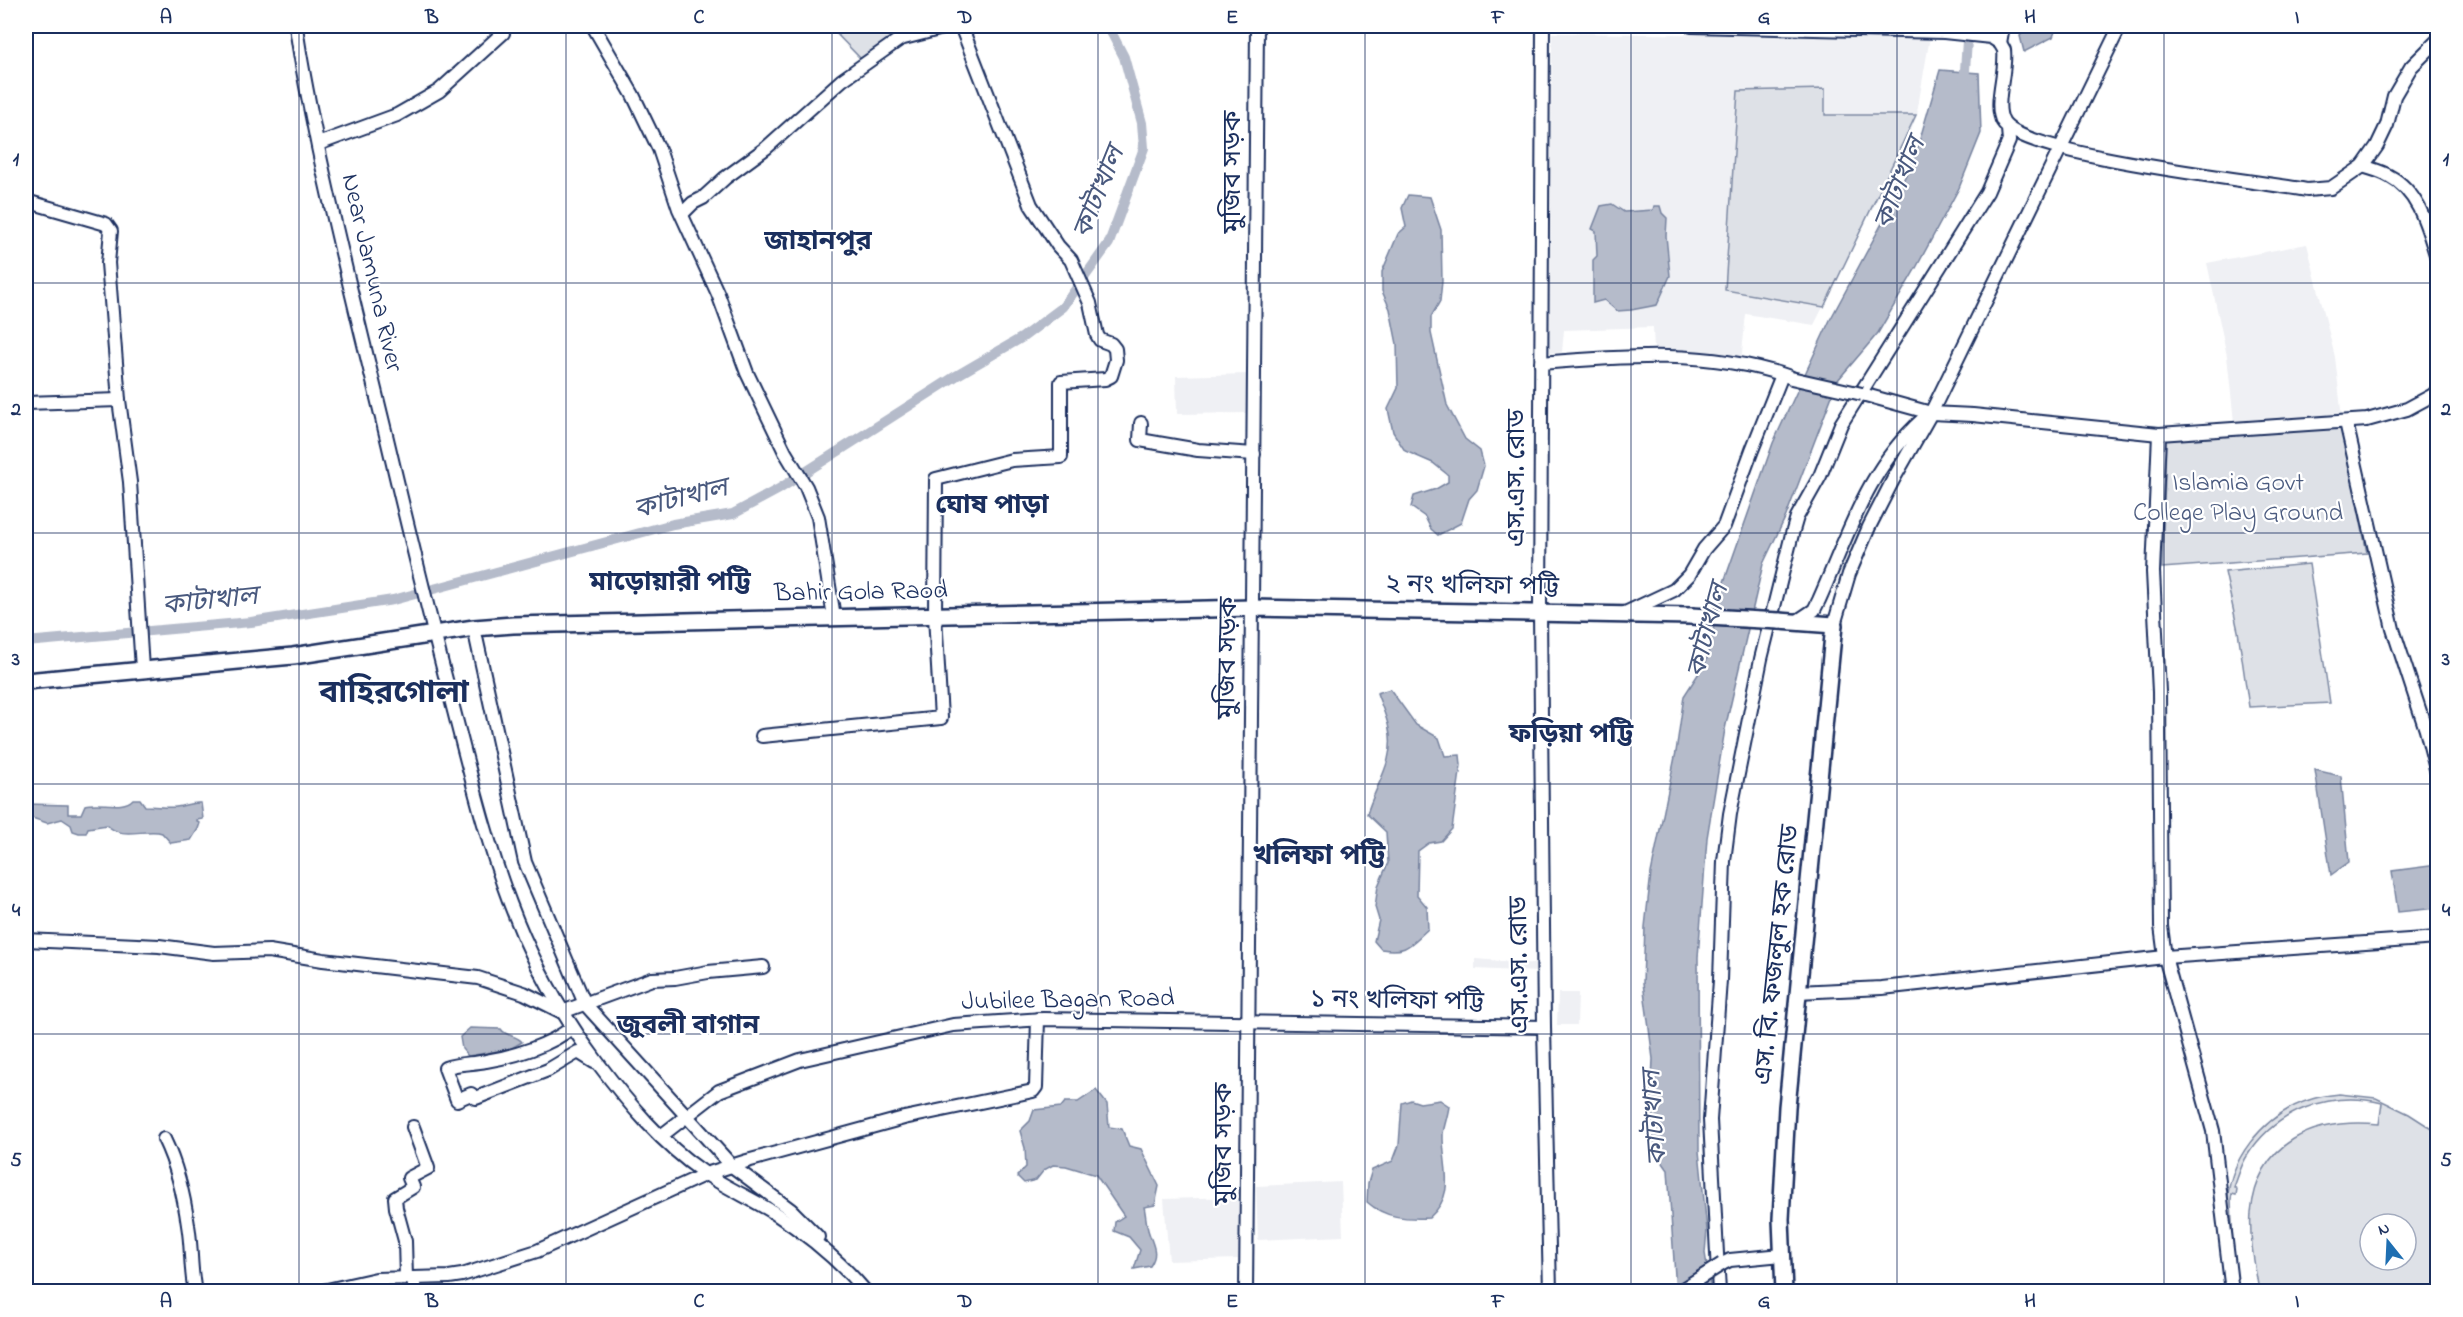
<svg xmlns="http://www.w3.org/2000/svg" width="2463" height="1317" viewBox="0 0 2463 1317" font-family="'Indie Flower','Noto Sans Bengali',sans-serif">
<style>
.built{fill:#eff0f4}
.green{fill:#dee1e7;stroke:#7c88a2;stroke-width:1.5;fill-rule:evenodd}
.water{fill:#b5bbca;stroke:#77839f;stroke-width:1.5}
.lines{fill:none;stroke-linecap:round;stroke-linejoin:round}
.canal{stroke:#b5bbca;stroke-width:10}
.minor-casing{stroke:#1b2f5e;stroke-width:16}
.major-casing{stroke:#1b2f5e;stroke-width:20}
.minor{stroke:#fff;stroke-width:12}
.major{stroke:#fff;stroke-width:15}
.minor-bridge-casing{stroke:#1b2f5e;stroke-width:16;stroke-linecap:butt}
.major-bridge-casing{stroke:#1b2f5e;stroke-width:20;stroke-linecap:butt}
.minor-bridge{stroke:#fff;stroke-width:12}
.major-bridge{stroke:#fff;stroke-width:15}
.grid{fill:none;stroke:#1b2f5e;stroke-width:1.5;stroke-opacity:0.55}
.labels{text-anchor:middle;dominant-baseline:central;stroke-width:4.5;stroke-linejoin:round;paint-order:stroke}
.street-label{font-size:26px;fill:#1b2f5e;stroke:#fff}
.park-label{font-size:26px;fill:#4c5c80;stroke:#fff}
.water-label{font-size:27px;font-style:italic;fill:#49597e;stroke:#fff}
.neighbourhood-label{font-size:27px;font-weight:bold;fill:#1b2f5e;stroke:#fff}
.quarter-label{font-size:28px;font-weight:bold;fill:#1b2f5e;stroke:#fff}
.district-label{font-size:32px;font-weight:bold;fill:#1b2f5e;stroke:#fff}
.neatline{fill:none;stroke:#1b2f5e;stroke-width:2}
.grid-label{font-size:20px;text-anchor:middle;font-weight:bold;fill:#1b2f5e}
</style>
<rect width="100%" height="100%" fill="#fff"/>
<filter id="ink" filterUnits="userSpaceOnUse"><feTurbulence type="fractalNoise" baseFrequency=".0167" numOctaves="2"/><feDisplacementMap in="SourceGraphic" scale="12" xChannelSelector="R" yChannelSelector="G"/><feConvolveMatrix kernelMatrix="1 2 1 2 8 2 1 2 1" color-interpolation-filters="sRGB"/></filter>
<g filter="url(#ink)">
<!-- built -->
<g class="built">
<path d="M1552 33 1930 37 1917 112 1919 109 1908 138 1814 325 1746 314 1741 362 1654 351 1653 327 1564 330 1562 352 1549 353Z"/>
<path d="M2307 244 2335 357 2342 418 2234 422 2227 356 2207 263Z"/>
<path d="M1248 374 1249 413 1177 414 1176 376Z"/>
<path d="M1475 959 1539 964V972L1475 969Z"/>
<path d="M1558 993H1578L1577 1025H1557Z"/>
<path d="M1341 1182 1343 1236 1258 1240 1256 1186Z"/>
<path d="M1238 1197V1259L1169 1261 1164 1199Z"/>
</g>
<!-- green -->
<g class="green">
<path d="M829 26H952L862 60Z"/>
<path d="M1825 89V115H1916L1824 307 1725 290 1738 91Z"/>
<path d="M2342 428 2367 553 2162 568 2166 440Z"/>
<path d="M2309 564 2330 703 2249 707 2238 631 2225 572Z"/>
<path d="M2339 1094 2376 1098 2409 1114 2437 1132V1291H2259C2255 1266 2249 1238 2251 1213 2258 1141 2314 1118 2379 1124L2382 1103C2330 1090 2275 1111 2247 1156 2241 1165 2238 1177 2234 1187L2237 1189 2236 1195 2232 1194 2231 1199 2234 1271 2238 1291 2236 1292C2233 1266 2228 1239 2227 1213 2225 1161 2263 1114 2312 1099 2320 1096 2330 1095 2339 1094ZM2370 1224H2406V1260H2370Z"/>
</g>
<!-- water -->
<g class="water">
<path d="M2028 26H2057L2053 37 2024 52 2020 36Z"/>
<path d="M1940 70 1979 73 1981 133 1959 188 1916 268 1878 333 1838 380 1786 516 1763 564 1725 729 1707 838 1698 957 1699 1151 1707 1230 1705 1253 1711 1291H1676L1668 1170 1649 1143 1653 1059 1643 983 1645 927 1651 873 1676 752 1684 696 1706 662 1724 582 1773 443 1830 320 1887 214 1915 156Z"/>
<path d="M1408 195 1430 197 1441 230 1442 281 1440 301 1431 317V333L1447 405 1465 439 1480 451 1484 466 1477 490 1469 499 1461 523 1438 535 1431 529 1425 517 1411 507 1414 496 1436 489 1448 482V475L1433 463 1405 451 1393 432 1388 409 1398 388 1397 344 1390 309 1382 291V272L1398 234 1406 227 1402 208Z"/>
<path d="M1612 204 1624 212 1653 210 1654 206H1660L1662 213 1667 218 1666 236 1670 276 1657 305 1631 310 1617 311 1604 300 1593 303V260L1597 256 1596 231 1592 229 1601 206Z"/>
<path d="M1390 689 1416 725 1439 738 1445 756 1460 755 1461 765 1452 829 1441 841 1429 843 1418 851 1417 895 1427 907 1428 929C1409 946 1407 953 1381 949L1374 941 1379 920 1375 907 1378 886 1388 863 1386 832 1367 814C1375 786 1396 760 1389 729 1387 717 1381 705 1377 693Z"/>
<path d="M2315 770 2341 776 2349 862 2331 875Z"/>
<path d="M133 799H140L145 806C156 806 166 808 176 807 186 806 191 802 201 803L203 819 197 820V822L200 823 198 829 191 840 171 843 162 833 158 832C140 830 120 839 107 825L88 828 86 833H79L73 831 71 825 62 819 47 823 26 816V804L68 805V814H81L85 805C100 801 123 810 133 799Z"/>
<path d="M2437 865V908L2398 912 2392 871Z"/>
<path d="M470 1028 501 1029C506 1037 517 1035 522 1042L510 1049 468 1056 462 1049 460 1037Z"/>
<path d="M1096 1090 1107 1104 1109 1127 1122 1129 1129 1146 1141 1149 1159 1186 1155 1205 1144 1207C1146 1215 1146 1225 1149 1233 1153 1246 1159 1253 1150 1266L1134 1269 1140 1250 1129 1237 1114 1231 1115 1222 1124 1216 1096 1175 1066 1166 1053 1165 1044 1170 1036 1180 1024 1183 1017 1176 1026 1167 1025 1148 1020 1131 1030 1121 1034 1110 1061 1107 1065 1102H1078Z"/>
<path d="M1411 1100 1420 1103 1440 1100 1449 1106C1448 1116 1444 1125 1443 1134 1442 1166 1458 1193 1429 1218 1405 1219 1385 1218 1367 1202L1368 1183 1372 1170 1393 1161 1399 1145 1402 1103Z"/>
</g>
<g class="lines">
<!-- canal -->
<g class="canal">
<path d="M1964 85 1968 26"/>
<path d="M26 642 251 622 393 600 673 524 733 514 779 489 956 376 1023 337 1063 307 1109 243 1144 148 1142 123 1124 57 1108 26"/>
</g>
<defs>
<g id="minor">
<path d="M296 26C301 66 310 106 318 147 339 246 364 344 388 443 409 532 431 622 454 711 488 843 513 952 598 1063 628 1103 662 1144 703 1172 725 1187 750 1198 773 1212 807 1234 840 1261 866 1292"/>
<path d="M593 26 633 95 659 149 679 209 718 294 747 373 785 452 806 487 818 517 834 617"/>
<path d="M1543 26 1540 612 1544 1027 1550 1292"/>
<path d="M1691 26 1944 32 1991 37 2000 43 2004 50C2007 72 1993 104 2003 122 2023 156 2259 181 2307 190L2331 188 2363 166 2377 146 2387 125 2394 96 2411 67 2438 40"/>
<path d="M2000 43 2003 26"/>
<path d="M318 144 397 115 439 91 503 33 505 26"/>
<path d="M2363 166C2371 169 2381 171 2389 176 2420 192 2428 230 2438 261"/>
<path d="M26 201 106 224 111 231 108 263 119 400 130 482 142 669"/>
<path d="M682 214 693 203 703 198 725 178 766 148 842 80 900 39 951 26"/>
<path d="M1541 363C1624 356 1710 349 1790 377"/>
<path d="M1862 394 1931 413 1973 415 2159 434 2367 420 2407 409 2433 395 2438 390"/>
<path d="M26 403 119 400"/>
<path d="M2346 422 2393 629 2426 730 2438 777"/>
<path d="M1141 423 1140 440 1198 450 1254 454"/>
<path d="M2159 434 2153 572 2159 692 2161 926 2165 957 2213 1131 2232 1292"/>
<path d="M1623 614 1674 590 1689 575 1704 549 1724 526 1752 450 1782 375"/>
<path d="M1796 622 1814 610 1819 600C1849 533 1867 469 1923 419"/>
<path d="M1834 625 1849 574 1869 527 1893 480 1931 413 2120 26"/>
<path d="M474 628 525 862 585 1004 732 1166 791 1210 818 1237"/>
<path d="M762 736 941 718 935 616 936 479 1012 460 1061 457V382L1105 379 1111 376 1116 360 1115 349 1111 344 1100 340 1097 335 1090 303 1071 260 1058 246 1031 205 961 26"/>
<path d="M26 940 159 946 214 953 269 951 323 960 478 978 524 993 562 1012 652 979 675 978 708 972 763 967"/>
<path d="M1797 992 1882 988 2165 957 2438 938"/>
<path d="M572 1027C552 1045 512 1057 486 1061 473 1064 458 1063 445 1068L457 1100 471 1094 476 1098 548 1070 578 1052 594 1062"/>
<path d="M661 1136 719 1091 800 1060 953 1025 1043 1019 1544 1027"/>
<path d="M164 1139C177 1166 184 1196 188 1225 192 1248 190 1268 195 1292"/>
<path d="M1722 1264 1730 1260 1782 1255"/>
<path d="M406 1278 405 1241 396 1208 395 1198 413 1187 409 1178 428 1168 413 1127"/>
<path d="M412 1278 416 1292"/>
<path d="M318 1292 376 1279 449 1277 462 1275 537 1251 706 1174 747 1161 904 1118 1033 1091 1036 1087 1038 1019"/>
<path d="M1246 1292 1257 26"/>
<path d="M1719 1292 1710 1120 1720 980 1724 861 1730 814 1761 659 1792 534 1797 517 1820 476 1841 424 1987 192 2009 141 2008 129"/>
</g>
<g id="major">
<path d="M1779 621 1834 625 1787 1107 1781 1219 1784 1292"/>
<path d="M26 681 293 656 474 628 513 625 1252 608 1691 616"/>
</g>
</defs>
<!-- minor casing -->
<use href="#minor" class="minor-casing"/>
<!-- major casing -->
<use href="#major" class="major-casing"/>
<!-- minor -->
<use href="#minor" class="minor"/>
<!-- major -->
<use href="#major" class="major"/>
<defs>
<g id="minor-bridge">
<path d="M1791 378 1862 394"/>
<path d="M1678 1292 1722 1264"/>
</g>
<path id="major-bridge" d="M1691 616 1779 621"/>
</defs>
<!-- minor-bridge casing -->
<use href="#minor-bridge" class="minor-bridge-casing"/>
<!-- major-bridge casing -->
<use href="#major-bridge" class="major-bridge-casing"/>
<!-- minor-bridge -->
<use href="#minor-bridge" class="minor-bridge"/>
<!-- major-bridge -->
<use href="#major-bridge" class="major-bridge"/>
</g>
</g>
<!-- grid -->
<path class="grid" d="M299 26V1292M566 26V1292M832 26V1292M1098 26V1292M1365 26V1292M1631 26V1292M1897 26V1292M2164 26V1292M26 283H2438M26 533H2438M26 784H2438M26 1034H2438"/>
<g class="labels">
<!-- street labels -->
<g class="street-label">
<text transform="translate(1234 172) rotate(-90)">মুজিব সড়ক</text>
<text transform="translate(371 273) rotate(77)">Near Jamuna River</text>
<text transform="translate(1518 478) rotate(-90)">এস.এস. রোড</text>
<text transform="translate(1472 587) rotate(1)">২ নং খলিফা পট্টি</text>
<text transform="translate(861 593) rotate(-1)">Bahir Gola Raod</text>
<text transform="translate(1229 658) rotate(-89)">মুজিব সড়ক</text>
<text transform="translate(1778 955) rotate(-84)">এস. বি. ফজলুল হক রোড</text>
<text transform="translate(1521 965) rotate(-91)">এস.এস. রোড</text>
<text transform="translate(1068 1001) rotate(-1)">Jubilee Bagan Road</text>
<text transform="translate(1397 1002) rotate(1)">১ নং খলিফা পট্টি</text>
<text transform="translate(1225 1144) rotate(-90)">মুজিব সড়ক</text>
</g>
<!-- park labels -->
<g class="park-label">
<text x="2238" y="484">Islamia Govt<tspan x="2238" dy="30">College Play Ground</tspan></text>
</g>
<!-- water labels -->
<g class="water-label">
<text transform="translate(1901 184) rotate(-68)">কাটাখাল</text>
<text transform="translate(1100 193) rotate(-68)">কাটাখাল</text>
<text transform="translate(681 500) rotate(-14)">কাটাখাল</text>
<text transform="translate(210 602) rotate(-6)">কাটাখাল</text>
<text transform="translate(1709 631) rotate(-75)">কাটাখাল</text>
<text transform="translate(1656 1118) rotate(-94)">কাটাখাল</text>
</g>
<!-- neighbourhood labels -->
<g class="neighbourhood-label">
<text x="818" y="242">জাহানপুর</text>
<text x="992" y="506">ঘোষ পাড়া</text>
<text x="670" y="583">মাড়োয়ারী পট্টি</text>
<text x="1571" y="735">ফড়িয়া পট্টি</text>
<text x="688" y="1026">জুবলী বাগান</text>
</g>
<!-- quarter labels -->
<g class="quarter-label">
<text x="1319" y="857">খলিফা পট্টি</text>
</g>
<!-- district labels -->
<g class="district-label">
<text x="394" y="694">বাহিরগোলা</text>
</g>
</g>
<!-- margin -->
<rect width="2463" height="1317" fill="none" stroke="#fff" stroke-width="66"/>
<!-- north arrow -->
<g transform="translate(2388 1242) rotate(342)"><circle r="28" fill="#ffffff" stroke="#a4acbf" stroke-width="1.5"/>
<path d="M0-4.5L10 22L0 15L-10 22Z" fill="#1f6fb2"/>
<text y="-9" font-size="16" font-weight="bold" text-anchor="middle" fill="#1b2f5e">N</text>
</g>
<rect x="33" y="33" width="2397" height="1251" class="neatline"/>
<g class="grid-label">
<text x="166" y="23">A</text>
<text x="432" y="23">B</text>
<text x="699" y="23">C</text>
<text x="965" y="23">D</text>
<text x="1232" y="23">E</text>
<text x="1498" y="23">F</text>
<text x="1764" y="23">G</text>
<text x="2030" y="23">H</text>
<text x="2297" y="23">I</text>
<text x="16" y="165">1</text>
<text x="2446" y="165">1</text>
<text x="16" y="415">2</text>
<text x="2446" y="415">2</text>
<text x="16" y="665">3</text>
<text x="2446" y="665">3</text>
<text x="16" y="916">4</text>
<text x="2446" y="916">4</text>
<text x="16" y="1166">5</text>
<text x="2446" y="1166">5</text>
<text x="166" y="1307">A</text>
<text x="432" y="1307">B</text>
<text x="699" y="1307">C</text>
<text x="965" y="1307">D</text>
<text x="1232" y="1307">E</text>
<text x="1498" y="1307">F</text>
<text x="1764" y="1307">G</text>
<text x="2030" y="1307">H</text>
<text x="2297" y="1307">I</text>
</g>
</svg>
